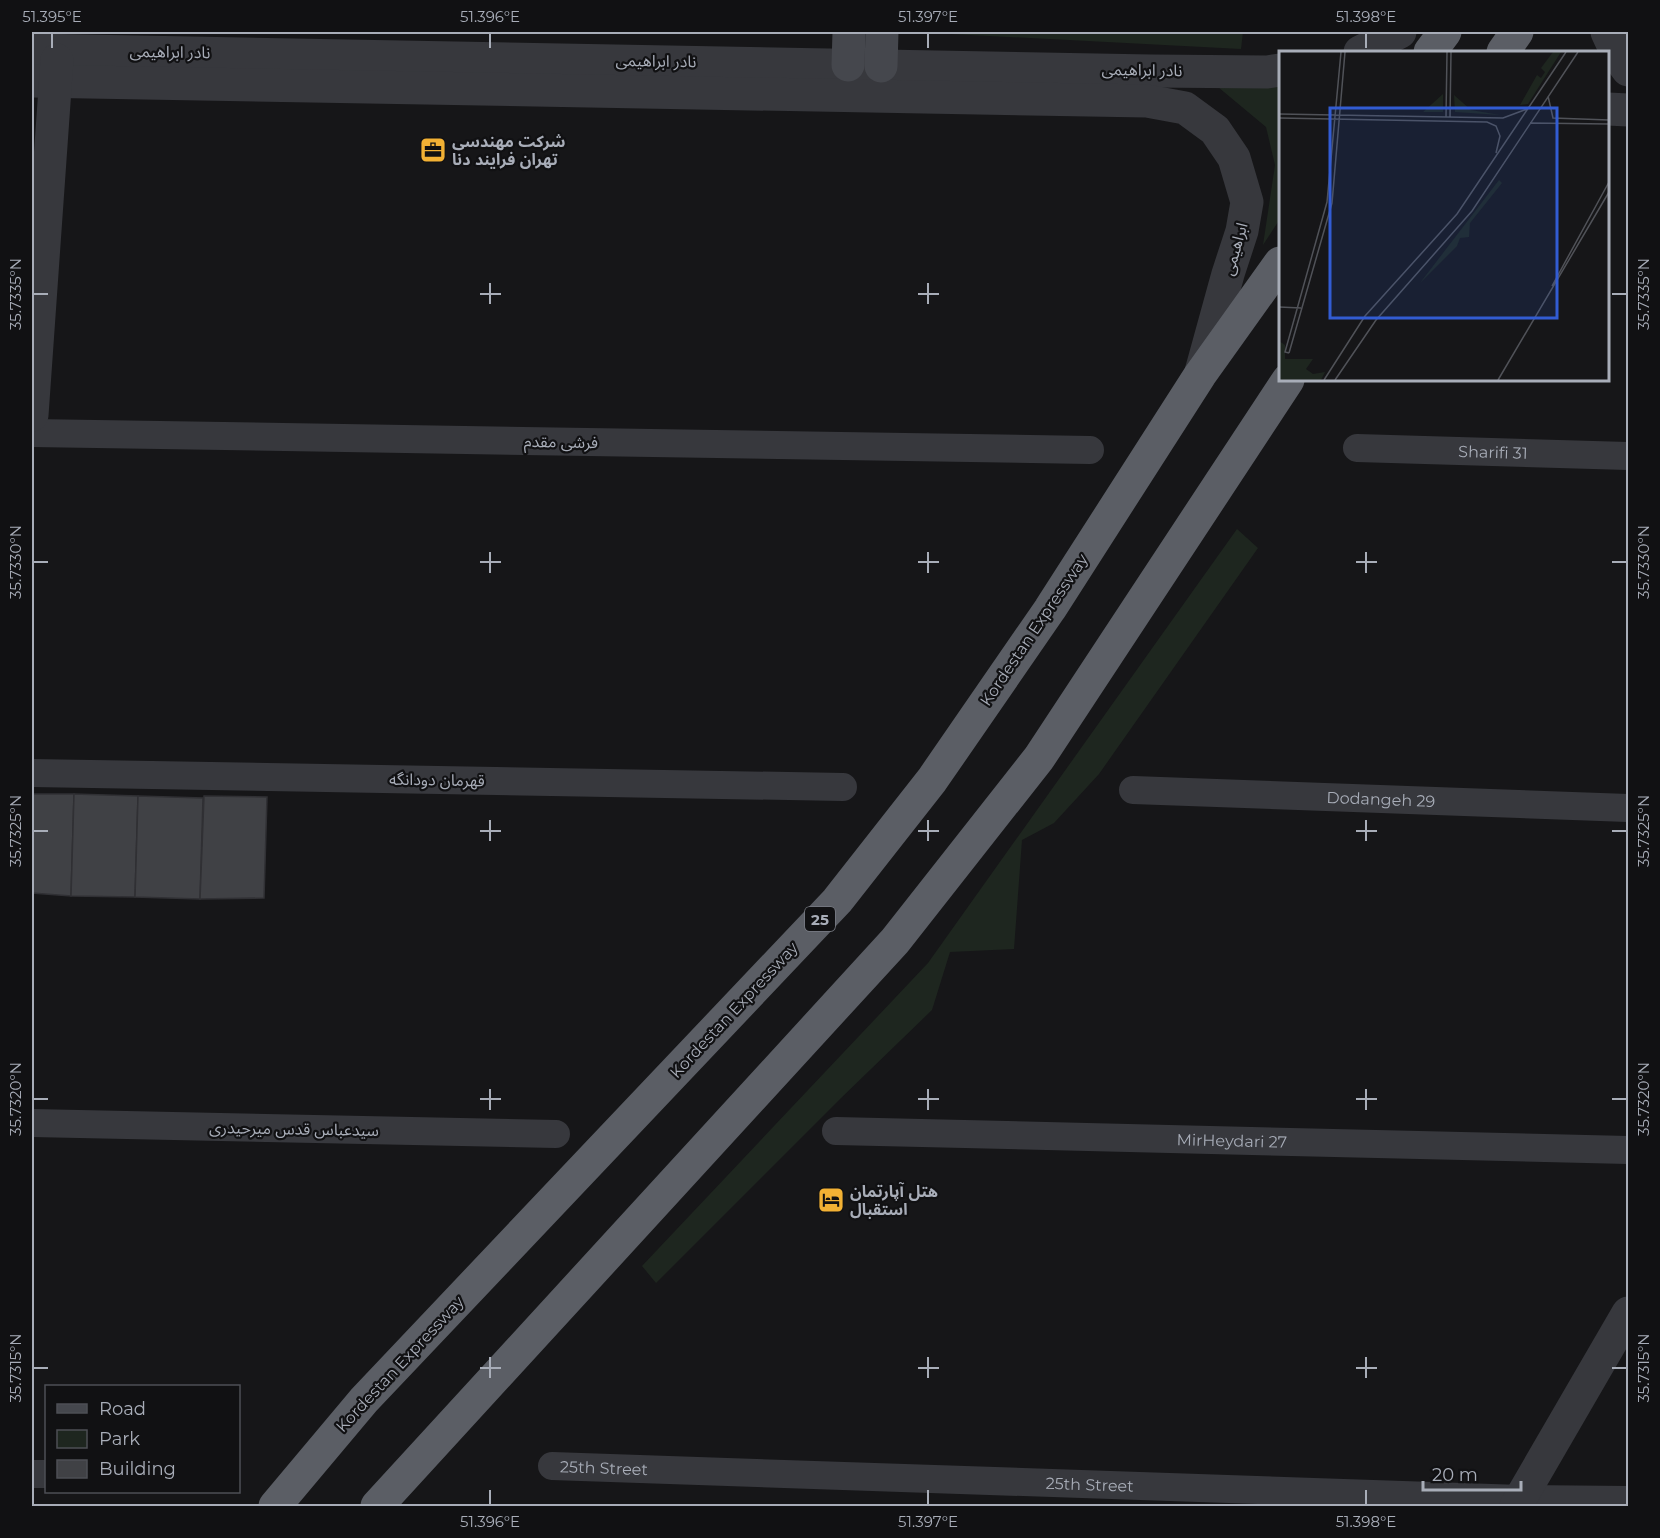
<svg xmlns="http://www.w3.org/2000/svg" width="1660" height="1538" viewBox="0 0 1660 1538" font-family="Montserrat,'Noto Sans Arabic',sans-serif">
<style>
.green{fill:#1e261f}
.building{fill:#404145;stroke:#303034;stroke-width:1.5}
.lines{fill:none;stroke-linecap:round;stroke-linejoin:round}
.minor{stroke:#37383d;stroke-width:28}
.tertiary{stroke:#37383d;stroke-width:33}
.secondary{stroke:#45474d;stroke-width:33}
.trunk{stroke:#5b5e65;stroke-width:33}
.ticks{fill:none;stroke:#a8adb8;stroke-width:2}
.labels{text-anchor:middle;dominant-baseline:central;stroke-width:4.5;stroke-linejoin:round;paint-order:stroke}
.shield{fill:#111113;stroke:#7b7e86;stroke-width:1.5}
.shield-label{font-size:15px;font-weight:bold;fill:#a8adb8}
.street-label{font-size:16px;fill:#a8adb8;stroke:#111113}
.poi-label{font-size:16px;font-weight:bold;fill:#a8adb8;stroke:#111113;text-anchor:start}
.inset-road{fill:none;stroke:#505258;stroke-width:1.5}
.view{fill:#325cd3;fill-opacity:0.15;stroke:#325cd3;stroke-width:3}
.inset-edge{fill:none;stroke:#a8adb8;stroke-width:3}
.neatline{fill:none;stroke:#a8adb8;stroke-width:2}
.ticks-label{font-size:15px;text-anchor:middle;fill:#a8adb8}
</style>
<rect width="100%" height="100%" fill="#161618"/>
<!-- green -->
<g class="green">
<path d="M913 32H1243L1241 49Z"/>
<path d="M1280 80V219L1263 245 1275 165 1266 127 1212 82Z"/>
<path d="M1237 529 1258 548 1099 774 1054 823 1022 840 1014 949 950 952 932 1010 840 1099 656 1283 642 1266 928 963Z"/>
</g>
<!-- building -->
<g class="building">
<path d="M32 794H74L71 896 32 893Z"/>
<path d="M74 794 138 796 135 897 71 896Z"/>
<path d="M138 796 203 798 200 899 135 897Z"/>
<path d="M204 796 267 797 264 898 200 899Z"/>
</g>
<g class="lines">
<!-- minor -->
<g class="minor">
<path d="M32 433 1090 450"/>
<path id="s1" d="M1357 448 1628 456"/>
<path d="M32 773 843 787"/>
<path id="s2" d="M1133 790 1628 808"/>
<path d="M32 1123 556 1134"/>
<path id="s3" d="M836 1131 1628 1150"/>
<path id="s4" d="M552 1466 1521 1499 1628 1500"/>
<path d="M32 1474H46"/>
</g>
<!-- tertiary -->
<g class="tertiary">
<path d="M1607 32 1619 58 1628 70"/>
<path d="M32 50 1151 71 1267 72 1280 70"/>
<path d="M1360 52 1400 32"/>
<path d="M32 81 1147 101 1185 108 1215 130 1234 158 1247 202 1242 231 1228 274 1201 372"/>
<path d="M1608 109 1628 110"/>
<path d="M32 415 57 60"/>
<path d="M1516 1506 1628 1313"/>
</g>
<!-- secondary -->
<g class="secondary">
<path d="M848 65 849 32"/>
<path d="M881 66 882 32"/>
</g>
<!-- trunk -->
<g class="trunk">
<path d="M1430 52 1445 32"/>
<path d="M1503 52 1517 32"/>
<path d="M275 1506 364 1400 837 901 932 780 1050 609 1200 375 1280 263"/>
<path d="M377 1506 895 941 1039 758 1288 380"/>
</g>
</g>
<!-- ticks -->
<path class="ticks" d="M52 33V48M490 33V48M928 33V48M1366 33V48M490 283V304M928 283V304M33 294H48M480 294H501M918 294H939M1612 294H1627M490 552V573M928 552V573M1366 552V573M33 562H48M480 562H501M918 562H939M1356 562H1377M1612 562H1627M490 820V841M928 820V841M1366 820V841M33 831H48M480 831H501M918 831H939M1356 831H1377M1612 831H1627M490 1089V1110M928 1089V1110M1366 1089V1110M33 1099H48M480 1099H501M918 1099H939M1356 1099H1377M1612 1099H1627M490 1357V1378M928 1357V1378M1366 1357V1378M33 1368H48M480 1368H501M918 1368H939M1356 1368H1377M1612 1368H1627M490 1490V1505M928 1490V1505M1366 1490V1505"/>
<!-- icons -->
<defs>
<symbol id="office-square" viewBox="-11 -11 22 22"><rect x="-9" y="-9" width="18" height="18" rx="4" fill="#f2b134" stroke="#111113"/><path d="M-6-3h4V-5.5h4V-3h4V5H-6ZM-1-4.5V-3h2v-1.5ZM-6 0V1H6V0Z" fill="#111"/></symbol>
<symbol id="hotel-square" viewBox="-11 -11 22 22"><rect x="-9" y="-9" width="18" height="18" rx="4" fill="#f2b134" stroke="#111113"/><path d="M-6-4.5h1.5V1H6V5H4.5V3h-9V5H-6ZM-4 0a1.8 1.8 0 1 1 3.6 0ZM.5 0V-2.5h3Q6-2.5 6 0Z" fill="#111"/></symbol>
</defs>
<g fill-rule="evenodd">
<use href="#office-square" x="418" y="135" width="30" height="30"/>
<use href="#hotel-square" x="816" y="1185" width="30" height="30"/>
</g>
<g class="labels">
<!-- shield labels -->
<rect class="shield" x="805" y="907" width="30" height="24" rx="4.5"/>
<g class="shield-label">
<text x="820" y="919">25</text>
</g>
<!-- street labels -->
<g class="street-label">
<text transform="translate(170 52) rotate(1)">نادر ابراهیمی</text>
<text transform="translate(656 61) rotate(1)">نادر ابراهیمی</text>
<text transform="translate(1142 70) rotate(1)">نادر ابراهیمی</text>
<text transform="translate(1235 249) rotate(-74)">ابراهیمی</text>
<text transform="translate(561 442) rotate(1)">فرشی مقدم</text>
<text stroke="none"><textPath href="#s1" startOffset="136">Sharifi 31</textPath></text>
<text transform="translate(1034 630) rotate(-56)">Kordestan Expressway</text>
<text transform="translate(437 780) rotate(1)">قهرمان دودانگه</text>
<text stroke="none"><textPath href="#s2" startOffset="248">Dodangeh 29</textPath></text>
<text transform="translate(734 1010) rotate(-47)">Kordestan Expressway</text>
<text transform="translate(294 1129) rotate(1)">سیدعباس قدس میرحیدری</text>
<text stroke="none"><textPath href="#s3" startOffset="396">MirHeydari 27</textPath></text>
<text transform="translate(400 1364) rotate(-47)">Kordestan Expressway</text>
<text stroke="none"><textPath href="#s4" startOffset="52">25th Street</textPath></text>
<text stroke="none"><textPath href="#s4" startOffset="538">25th Street</textPath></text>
</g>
<!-- poi labels -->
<g class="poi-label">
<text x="452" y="141">شرکت مهندسی<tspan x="452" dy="18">تهران فرایند دنا</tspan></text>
<text x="850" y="1191">هتل آپارتمان<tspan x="850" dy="18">استقبال</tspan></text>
</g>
</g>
<!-- overview -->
<g transform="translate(1279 51)">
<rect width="330" height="330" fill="#161618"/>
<path d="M274 1H282L249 53 241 54 258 24 262 27 266 21 262 17ZM164 43V61H144ZM175 44 192 59 221 64 176 61ZM220 129 223 132 191 172 190 186 181 187 178 195 141 232ZM0 290 6 294V308H34L27 318 34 323 46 321 42 329H0Z" fill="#1e261f"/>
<path class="inset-road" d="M269 45 274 67 330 69M0 63 224 67 248 58M167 66 168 1M171 66 172 1M0 67 208 71 217 75 221 85 217 102M251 72 330 73M273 235 330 131M0 256 22 257M10 302 6 301 48 151 62 1M10 302 53 152 66 1M45 329 86 265 178 163 287 1M56 329 97 269 193 160 299 1M219 329 330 141"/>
<path class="view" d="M51 57H278V267H51Z"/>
<rect width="330" height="330" class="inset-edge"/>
</g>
<!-- border -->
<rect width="1660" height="1538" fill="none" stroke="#111113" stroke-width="66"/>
<!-- legend -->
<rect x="45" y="1385" width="195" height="108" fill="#111113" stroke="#4d4f55" stroke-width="1.5"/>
<rect x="57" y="1404" width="30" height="9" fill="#45474d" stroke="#4d4f55" stroke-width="1.5"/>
<text x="99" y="1415" font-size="18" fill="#a8adb8">Road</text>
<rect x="57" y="1430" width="30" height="18" fill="#1e261f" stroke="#4d4f55" stroke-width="1.5"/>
<text x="99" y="1445" font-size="18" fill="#a8adb8">Park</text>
<rect x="57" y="1460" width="30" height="18" fill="#404145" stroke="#4d4f55" stroke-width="1.5"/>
<text x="99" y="1475" font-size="18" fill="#a8adb8">Building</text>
<!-- scale -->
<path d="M1423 1481v9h98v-9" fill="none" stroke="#a8adb8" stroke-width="3"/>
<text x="1432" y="1481" font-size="18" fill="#a8adb8" stroke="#111113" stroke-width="4.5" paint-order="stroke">20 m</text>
<rect x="33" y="33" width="1594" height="1472" class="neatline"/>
<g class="ticks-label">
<text x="52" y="22">51.395°E</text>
<text x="490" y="22">51.396°E</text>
<text x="928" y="22">51.397°E</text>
<text x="1366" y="22">51.398°E</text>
<text transform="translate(16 294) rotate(-90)" y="5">35.7335°N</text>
<text transform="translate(1644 294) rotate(-90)" y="5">35.7335°N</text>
<text transform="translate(16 562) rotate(-90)" y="5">35.7330°N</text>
<text transform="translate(1644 562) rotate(-90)" y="5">35.7330°N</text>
<text transform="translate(16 831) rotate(-90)" y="5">35.7325°N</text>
<text transform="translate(1644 831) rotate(-90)" y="5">35.7325°N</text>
<text transform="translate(16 1099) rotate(-90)" y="5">35.7320°N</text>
<text transform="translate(1644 1099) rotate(-90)" y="5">35.7320°N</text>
<text transform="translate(16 1368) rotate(-90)" y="5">35.7315°N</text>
<text transform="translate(1644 1368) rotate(-90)" y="5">35.7315°N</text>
<text x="490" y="1527">51.396°E</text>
<text x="928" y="1527">51.397°E</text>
<text x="1366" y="1527">51.398°E</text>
</g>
</svg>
